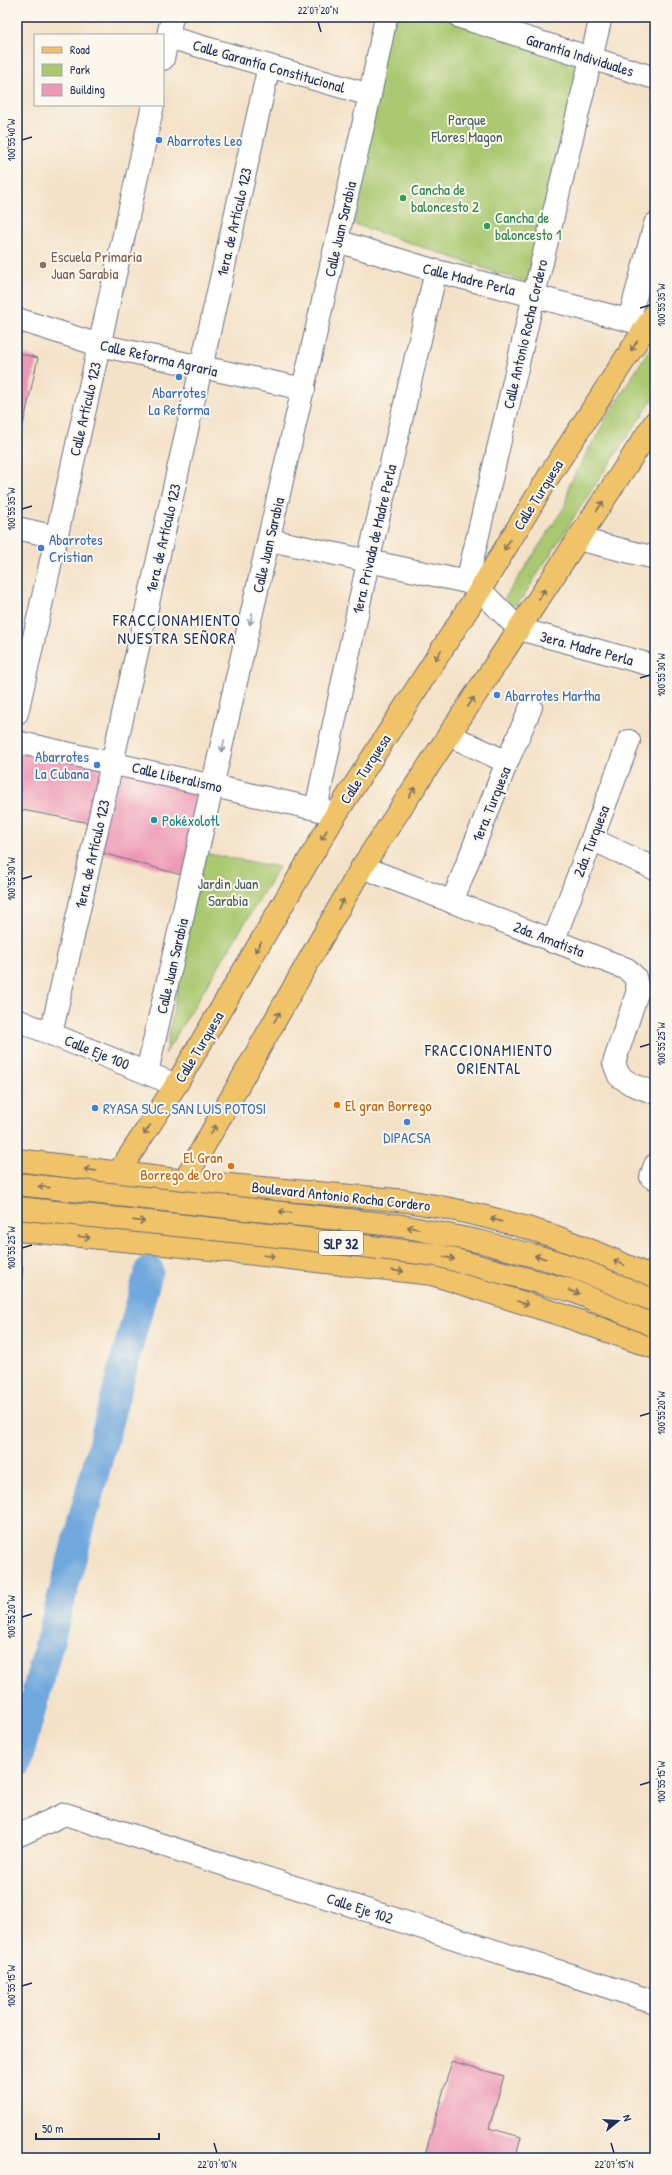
<svg xmlns="http://www.w3.org/2000/svg" width="672" height="2175" viewBox="0 0 672 2175" font-family="'Patrick Hand',sans-serif">
<style>
.green{fill:#a9c870;stroke:#627c67}
.lines{fill:none;stroke-linecap:round;stroke-linejoin:round}
.river{stroke:#6fa7dd;stroke-width:29}
.building{fill:#ed98b5}
.minor-casing{stroke:#676e83;stroke-width:24}
.major-casing{stroke:#676e83;stroke-width:24}
.minor{stroke:#fff;stroke-width:22}
.major{stroke:#f1c369;stroke-width:22}
.highway-bridge-casing{stroke:#676e83;stroke-width:24;stroke-linecap:butt}
.highway-bridge{stroke:#f1c369;stroke-width:22}
.oneway{stroke:#7b7263}
.oneway2{stroke:#8d97ae}
.ticks{fill:none;stroke:#1b2f5e;stroke-width:1.5}
.shop-dot{fill:#3f7fe0;stroke:#fbf7ec;stroke-width:1.5}
.leisure-dot{fill:#2e9e5b;stroke:#fbf7ec;stroke-width:1.5}
.education-dot{fill:#8d6e63;stroke:#fbf7ec;stroke-width:1.5}
.culture-dot{fill:#0f9aa8;stroke:#fbf7ec;stroke-width:1.5}
.food-dot{fill:#e8710a;stroke:#fbf7ec;stroke-width:1.5}
.labels{text-anchor:middle;dominant-baseline:central;stroke-width:4;stroke-linejoin:round;paint-order:stroke}
.shield{fill:#fbf7ec;stroke:#5e6b89;stroke-width:1}
.shield-label{font-size:14px;font-weight:bold;fill:#1b2f5e}
.street-label{font-size:15px;fill:#1b2f5e;stroke:#fbf7ec}
.park-label{font-size:15px;fill:#465d63;stroke:#fbf7ec}
.shop-label{font-size:15px;fill:#366cbe;stroke:#fbf7ec;text-anchor:start}
.leisure-label{font-size:15px;fill:#27864d;stroke:#fbf7ec;text-anchor:start}
.education-label{font-size:15px;fill:#785e54;stroke:#fbf7ec;text-anchor:start}
.culture-label{font-size:15px;fill:#0d838f;stroke:#fbf7ec;text-anchor:start}
.food-label{font-size:15px;fill:#c56008;stroke:#fbf7ec;text-anchor:start}
.neighbourhood-label{font-size:16px;letter-spacing:1px;fill:#1b2f5e;stroke:#fbf7ec}
.neatline{fill:none;stroke:#1b2f5e;stroke-width:1.5}
.ticks-label{font-size:10px;text-anchor:middle;fill:#1b2f5e}
</style>
<rect width="100%" height="100%" fill="#fbf7ec"/>
<filter id="ink" filterUnits="userSpaceOnUse"><feTurbulence type="fractalNoise" baseFrequency=".025" numOctaves="2"/><feDisplacementMap in="SourceGraphic" scale="8" xChannelSelector="R" yChannelSelector="G"/><feConvolveMatrix kernelMatrix="1 2 1 2 8 2 1 2 1" color-interpolation-filters="sRGB"/></filter>
<filter id="wash" filterUnits="userSpaceOnUse"><feTurbulence type="fractalNoise" baseFrequency=".012" numOctaves="4" result="noise"/><feDisplacementMap in="SourceGraphic" scale="16" xChannelSelector="R" yChannelSelector="G"/><feGaussianBlur stdDeviation="0.9" result="paint"/><feColorMatrix in="noise" values="0 0 0 0 0 0 0 0 0 0 0 0 0 0 0 0 0 1.4 0 .05"/><feComposite in="paint" operator="in"/></filter>
<g filter="url(#wash)">
<rect width="100%" height="100%" fill="#f4e2c8"/>
<!-- green -->
<g class="green">
<path d="M391 17H443L582 62 528 283 348 222Z"/>
<path d="M655 340V396L585 500 517 606 503 601 565 506 570 483 610 412Z"/>
<path d="M203 853 279 867 165 1054Z"/>
</g>
<g class="lines">
<!-- river -->
<path class="river" d="M17 1764 149 1270"/>
</g>
<g id="blocks">
<!-- building -->
<g class="building">
<path d="M17 353 38 358 23 425 17 423Z"/>
<path d="M17 747 107 766 95 824 17 809Z"/>
<path d="M117 770 207 789 192 878 99 852Z"/>
<path d="M17 1266 23 1267 18 1307H17Z"/>
<path d="M452 2061 504 2076 489 2128 521 2137 515 2158H424Z"/>
</g>
</g>
</g>
<g filter="url(#ink)">
<use href="#blocks" fill-opacity="0" stroke="#676e83" stroke-width="1"/>
<g class="lines">
<defs>
<g id="minor">
<path d="M460 17 655 78"/>
<path d="M168 37 370 95"/>
<path d="M163 59 172 17"/>
<path d="M337 241 436 271 647 325"/>
<path d="M17 319 99 345 304 389"/>
<path d="M629 320 655 224"/>
<path d="M17 528 56 537"/>
<path d="M578 539 655 558"/>
<path d="M270 540 467 582 480 590 519 629 655 666"/>
<path d="M467 582 534 295 601 17"/>
<path d="M17 713 153 105"/>
<path d="M449 735 507 762"/>
<path d="M17 742 329 812"/>
<path d="M316 809 368 562 436 271"/>
<path d="M592 839 655 869"/>
<path d="M362 867 627 969 635 977 638 990 614 1063 619 1076 631 1084 655 1093"/>
<path d="M452 902 507 762 531 707"/>
<path d="M553 942 629 741"/>
<path d="M17 1020 176 1085"/>
<path d="M51 1034 269 66"/>
<path d="M147 1072 370 95 386 17"/>
<path d="M651 1177 655 1165"/>
<path d="M17 1836 65 1814 655 2002"/>
</g>
<g id="major">
<path d="M17 1160 184 1181 407 1201C457 1209 505 1220 553 1236 588 1248 621 1264 655 1278"/>
<path d="M17 1230 174 1245 432 1274 565 1316 655 1348"/>
<path d="M109 1239 118 1173 176 1085 336 814 480 590 549 476 655 313"/>
<path d="M174 1245 184 1181 362 867 655 422"/>
</g>
</defs>
<!-- minor casing -->
<use href="#minor" class="minor-casing"/>
<!-- major casing -->
<use href="#major" class="major-casing"/>
<!-- minor -->
<use href="#minor" class="minor"/>
<!-- major -->
<use href="#major" class="major"/>
<defs>
<g id="highway-bridge">
<path d="M17 1184 402 1226 482 1242 550 1260 581 1270 655 1301"/>
<path d="M17 1208 306 1239 436 1255 573 1291 655 1326"/>
</g>
</defs>
<!-- highway-bridge casing -->
<use href="#highway-bridge" class="highway-bridge-casing"/>
<!-- highway-bridge -->
<use href="#highway-bridge" class="highway-bridge"/>
</g>
<!-- one-way arrows -->
<defs><path id="oneway-shaft" d="M-6 0H5M1.5-3L5.5 0L1.5 3" fill="none" stroke-width="1.6" stroke-linecap="round" stroke-linejoin="round"/></defs>
<g class="oneway">
<use href="#oneway-shaft" transform="translate(634 346) rotate(123)"/>
<use href="#oneway-shaft" transform="translate(600 506) rotate(-57)"/>
<use href="#oneway-shaft" transform="translate(507 545) rotate(121)"/>
<use href="#oneway-shaft" transform="translate(542 594) rotate(-57)"/>
<use href="#oneway-shaft" transform="translate(438 655) rotate(123)"/>
<use href="#oneway-shaft" transform="translate(471 702) rotate(-57)"/>
<use href="#oneway-shaft" transform="translate(412 792) rotate(-57)"/>
<use href="#oneway-shaft" transform="translate(324 835) rotate(121)"/>
<use href="#oneway-shaft" transform="translate(341 904) rotate(-60)"/>
<use href="#oneway-shaft" transform="translate(258 947) rotate(121)"/>
<use href="#oneway-shaft" transform="translate(277 1017) rotate(-60)"/>
<use href="#oneway-shaft" transform="translate(147 1130) rotate(124)"/>
<use href="#oneway-shaft" transform="translate(213 1130) rotate(-60)"/>
<use href="#oneway-shaft" transform="translate(90 1170) rotate(-172)"/>
<use href="#oneway-shaft" transform="translate(44 1187) rotate(-174)"/>
<use href="#oneway-shaft" transform="translate(285 1212) rotate(-174)"/>
<use href="#oneway-shaft" transform="translate(496 1220) rotate(-164)"/>
<use href="#oneway-shaft" transform="translate(139 1221) rotate(6)"/>
<use href="#oneway-shaft" transform="translate(413 1228) rotate(-169)"/>
<use href="#oneway-shaft" transform="translate(84 1237) rotate(6)"/>
<use href="#oneway-shaft" transform="translate(269 1256) rotate(7)"/>
<use href="#oneway-shaft" transform="translate(540 1257) rotate(-164)"/>
<use href="#oneway-shaft" transform="translate(449 1258) rotate(13)"/>
<use href="#oneway-shaft" transform="translate(619 1263) rotate(-158)"/>
<use href="#oneway-shaft" transform="translate(398 1271) rotate(6)"/>
<use href="#oneway-shaft" transform="translate(574 1292) rotate(20)"/>
<use href="#oneway-shaft" transform="translate(523 1303) rotate(17)"/>
</g>
<g class="oneway2">
<use href="#oneway-shaft" transform="translate(251 619) rotate(103)"/>
<use href="#oneway-shaft" transform="translate(223 746) rotate(103)"/>
</g>
</g>
<!-- ticks -->
<path class="ticks" d="M318 22 321 32M22 140 32 137M640 308 650 305M22 509 32 506M640 678 650 675M22 879 32 876M640 1047 650 1044M22 1248 32 1245M640 1416 650 1413M22 1617 32 1614M640 1785 650 1782M22 1986 32 1983M214 2143 217 2153M611 2143 614 2153"/>
<!-- markers -->
<g class="shop-dot">
<circle cx="159" cy="140" r="4"/>
<circle cx="179" cy="377" r="4"/>
<circle cx="41" cy="548" r="4"/>
<circle cx="497" cy="695" r="4"/>
<circle cx="97" cy="765" r="4"/>
<circle cx="95" cy="1108" r="4"/>
<circle cx="407" cy="1122" r="4"/>
</g>
<g class="leisure-dot">
<circle cx="403" cy="198" r="4"/>
<circle cx="487" cy="226" r="4"/>
</g>
<circle class="education-dot" cx="43" cy="265" r="4"/>
<circle class="culture-dot" cx="154" cy="820" r="4"/>
<g class="food-dot">
<circle cx="337" cy="1105" r="4"/>
<circle cx="231" cy="1166" r="4"/>
</g>
<g class="labels">
<!-- shield labels -->
<rect class="shield" x="319" y="1231" width="44" height="24" rx="3"/>
<g class="shield-label">
<text x="341" y="1243">SLP 32</text>
</g>
<!-- street labels -->
<g class="street-label">
<text transform="translate(580 55) rotate(17)">Garantía Individuales</text>
<text transform="translate(269 66) rotate(16)">Calle Garantía Constitucional</text>
<text transform="translate(234 222) rotate(-77)">1era. de Artículo 123</text>
<text transform="translate(340 229) rotate(-77)">Calle Juan Sarabia</text>
<text transform="translate(469 279) rotate(14)">Calle Madre Perla</text>
<text transform="translate(525 334) rotate(-77)">Calle Antonio Rocha Cordero</text>
<text transform="translate(159 358) rotate(13)">Calle Reforma Agraria</text>
<text transform="translate(85 409) rotate(-77)">Calle Artículo 123</text>
<text transform="translate(538 495) rotate(-58)">Calle Turquesa</text>
<text transform="translate(163 538) rotate(-77)">1era. de Artículo 123</text>
<text transform="translate(374 539) rotate(-77)">1era. Privada de Madre Perla</text>
<text transform="translate(268 545) rotate(-77)">Calle Juan Sarabia</text>
<text transform="translate(587 648) rotate(15)">3era. Madre Perla</text>
<text transform="translate(365 769) rotate(-57)">Calle Turquesa</text>
<text transform="translate(177 777) rotate(13)">Calle Liberalismo</text>
<text transform="translate(491 804) rotate(-68)">1era. Turquesa</text>
<text transform="translate(591 841) rotate(-69)">2da. Turquesa</text>
<text transform="translate(92 854) rotate(-77)">1era. de Artículo 123</text>
<text transform="translate(549 939) rotate(21)">2da. Amatista</text>
<text transform="translate(172 966) rotate(-77)">Calle Juan Sarabia</text>
<text transform="translate(199 1047) rotate(-59)">Calle Turquesa</text>
<text transform="translate(97 1052) rotate(22)">Calle Eje 100</text>
<text transform="translate(341 1196) rotate(6)">Boulevard Antonio Rocha Cordero</text>
<text transform="translate(360 1908) rotate(18)">Calle Eje 102</text>
</g>
<!-- park labels -->
<g class="park-label">
<text x="467" y="119">Parque<tspan x="467" dy="17">Flores Magon</tspan></text>
<text x="228" y="883">Jardin Juan<tspan x="228" dy="17">Sarabia</tspan></text>
</g>
<!-- shop labels -->
<g class="shop-label">
<text x="167" y="140">Abarrotes Leo</text>
<text x="179" y="392" text-anchor="middle">Abarrotes<tspan x="179" dy="17">La Reforma</tspan></text>
<text x="49" y="539">Abarrotes<tspan x="49" dy="17">Cristian</tspan></text>
<text x="505" y="695">Abarrotes Martha</text>
<text x="89" y="756" text-anchor="end">Abarrotes<tspan x="89" dy="17">La Cubana</tspan></text>
<text x="103" y="1108">RYASA SUC. SAN LUIS POTOSI</text>
<text x="407" y="1137" text-anchor="middle">DIPACSA</text>
</g>
<!-- leisure labels -->
<g class="leisure-label">
<text x="411" y="189">Cancha de<tspan x="411" dy="17">baloncesto 2</tspan></text>
<text x="495" y="217">Cancha de<tspan x="495" dy="17">baloncesto 1</tspan></text>
</g>
<!-- education labels -->
<g class="education-label">
<text x="51" y="256">Escuela Primaria<tspan x="51" dy="17">Juan Sarabia</tspan></text>
</g>
<!-- culture labels -->
<g class="culture-label">
<text x="162" y="820">Pokéxolotl</text>
</g>
<!-- food labels -->
<g class="food-label">
<text x="345" y="1105">El gran Borrego</text>
<text x="223" y="1157" text-anchor="end">El Gran<tspan x="223" dy="17">Borrego de Oro</tspan></text>
</g>
<!-- neighbourhood labels -->
<g class="neighbourhood-label">
<text x="177" y="620">FRACCIONAMIENTO<tspan x="177" dy="18">NUESTRA SEÑORA</tspan></text>
<text x="489" y="1050">FRACCIONAMIENTO<tspan x="489" dy="18">ORIENTAL</tspan></text>
</g>
</g>
<!-- margin -->
<rect width="672" height="2175" fill="none" stroke="#fbf7ec" stroke-width="44"/>
<!-- legend -->
<rect x="34" y="34" width="130" height="72" fill="#fbf7ec" stroke="#a1a7b3"/>
<rect x="42" y="47" width="20" height="6" fill="#f1c369" stroke="#a1a7b3"/>
<text x="70" y="54" font-size="12" fill="#1b2f5e">Road</text>
<rect x="42" y="64" width="20" height="12" fill="#a9c870" stroke="#a1a7b3"/>
<text x="70" y="74" font-size="12" fill="#1b2f5e">Park</text>
<rect x="42" y="84" width="20" height="12" fill="#ed98b5" stroke="#a1a7b3"/>
<text x="70" y="94" font-size="12" fill="#1b2f5e">Building</text>
<!-- north arrow -->
<g transform="translate(618 2121) rotate(72)" stroke="#fbf7ec" stroke-width="3" paint-order="stroke">
<path d="M0-3L7 15L0 10L-7 15Z" fill="#1b2f5e"/>
<text y="-6" font-size="11" font-weight="bold" text-anchor="middle" fill="#1b2f5e">N</text>
</g>
<!-- scale -->
<path d="M36 2133v6h123v-6" fill="none" stroke="#1b2f5e" stroke-width="2"/>
<text x="42" y="2133" font-size="12" fill="#1b2f5e" stroke="#fbf7ec" stroke-width="3" paint-order="stroke">50 m</text>
<rect x="22" y="22" width="628" height="2131" class="neatline"/>
<g class="ticks-label">
<text x="318" y="14">22°07'20"N</text>
<text transform="translate(11 140) rotate(-90)" y="4">100°55'40"W</text>
<text transform="translate(661 305) rotate(-90)" y="4">100°55'35"W</text>
<text transform="translate(11 509) rotate(-90)" y="4">100°55'35"W</text>
<text transform="translate(661 675) rotate(-90)" y="4">100°55'30"W</text>
<text transform="translate(11 879) rotate(-90)" y="4">100°55'30"W</text>
<text transform="translate(661 1044) rotate(-90)" y="4">100°55'25"W</text>
<text transform="translate(11 1248) rotate(-90)" y="4">100°55'25"W</text>
<text transform="translate(661 1413) rotate(-90)" y="4">100°55'20"W</text>
<text transform="translate(11 1617) rotate(-90)" y="4">100°55'20"W</text>
<text transform="translate(661 1782) rotate(-90)" y="4">100°55'15"W</text>
<text transform="translate(11 1986) rotate(-90)" y="4">100°55'15"W</text>
<text x="217" y="2168">22°07'10"N</text>
<text x="614" y="2168">22°07'15"N</text>
</g>
</svg>
